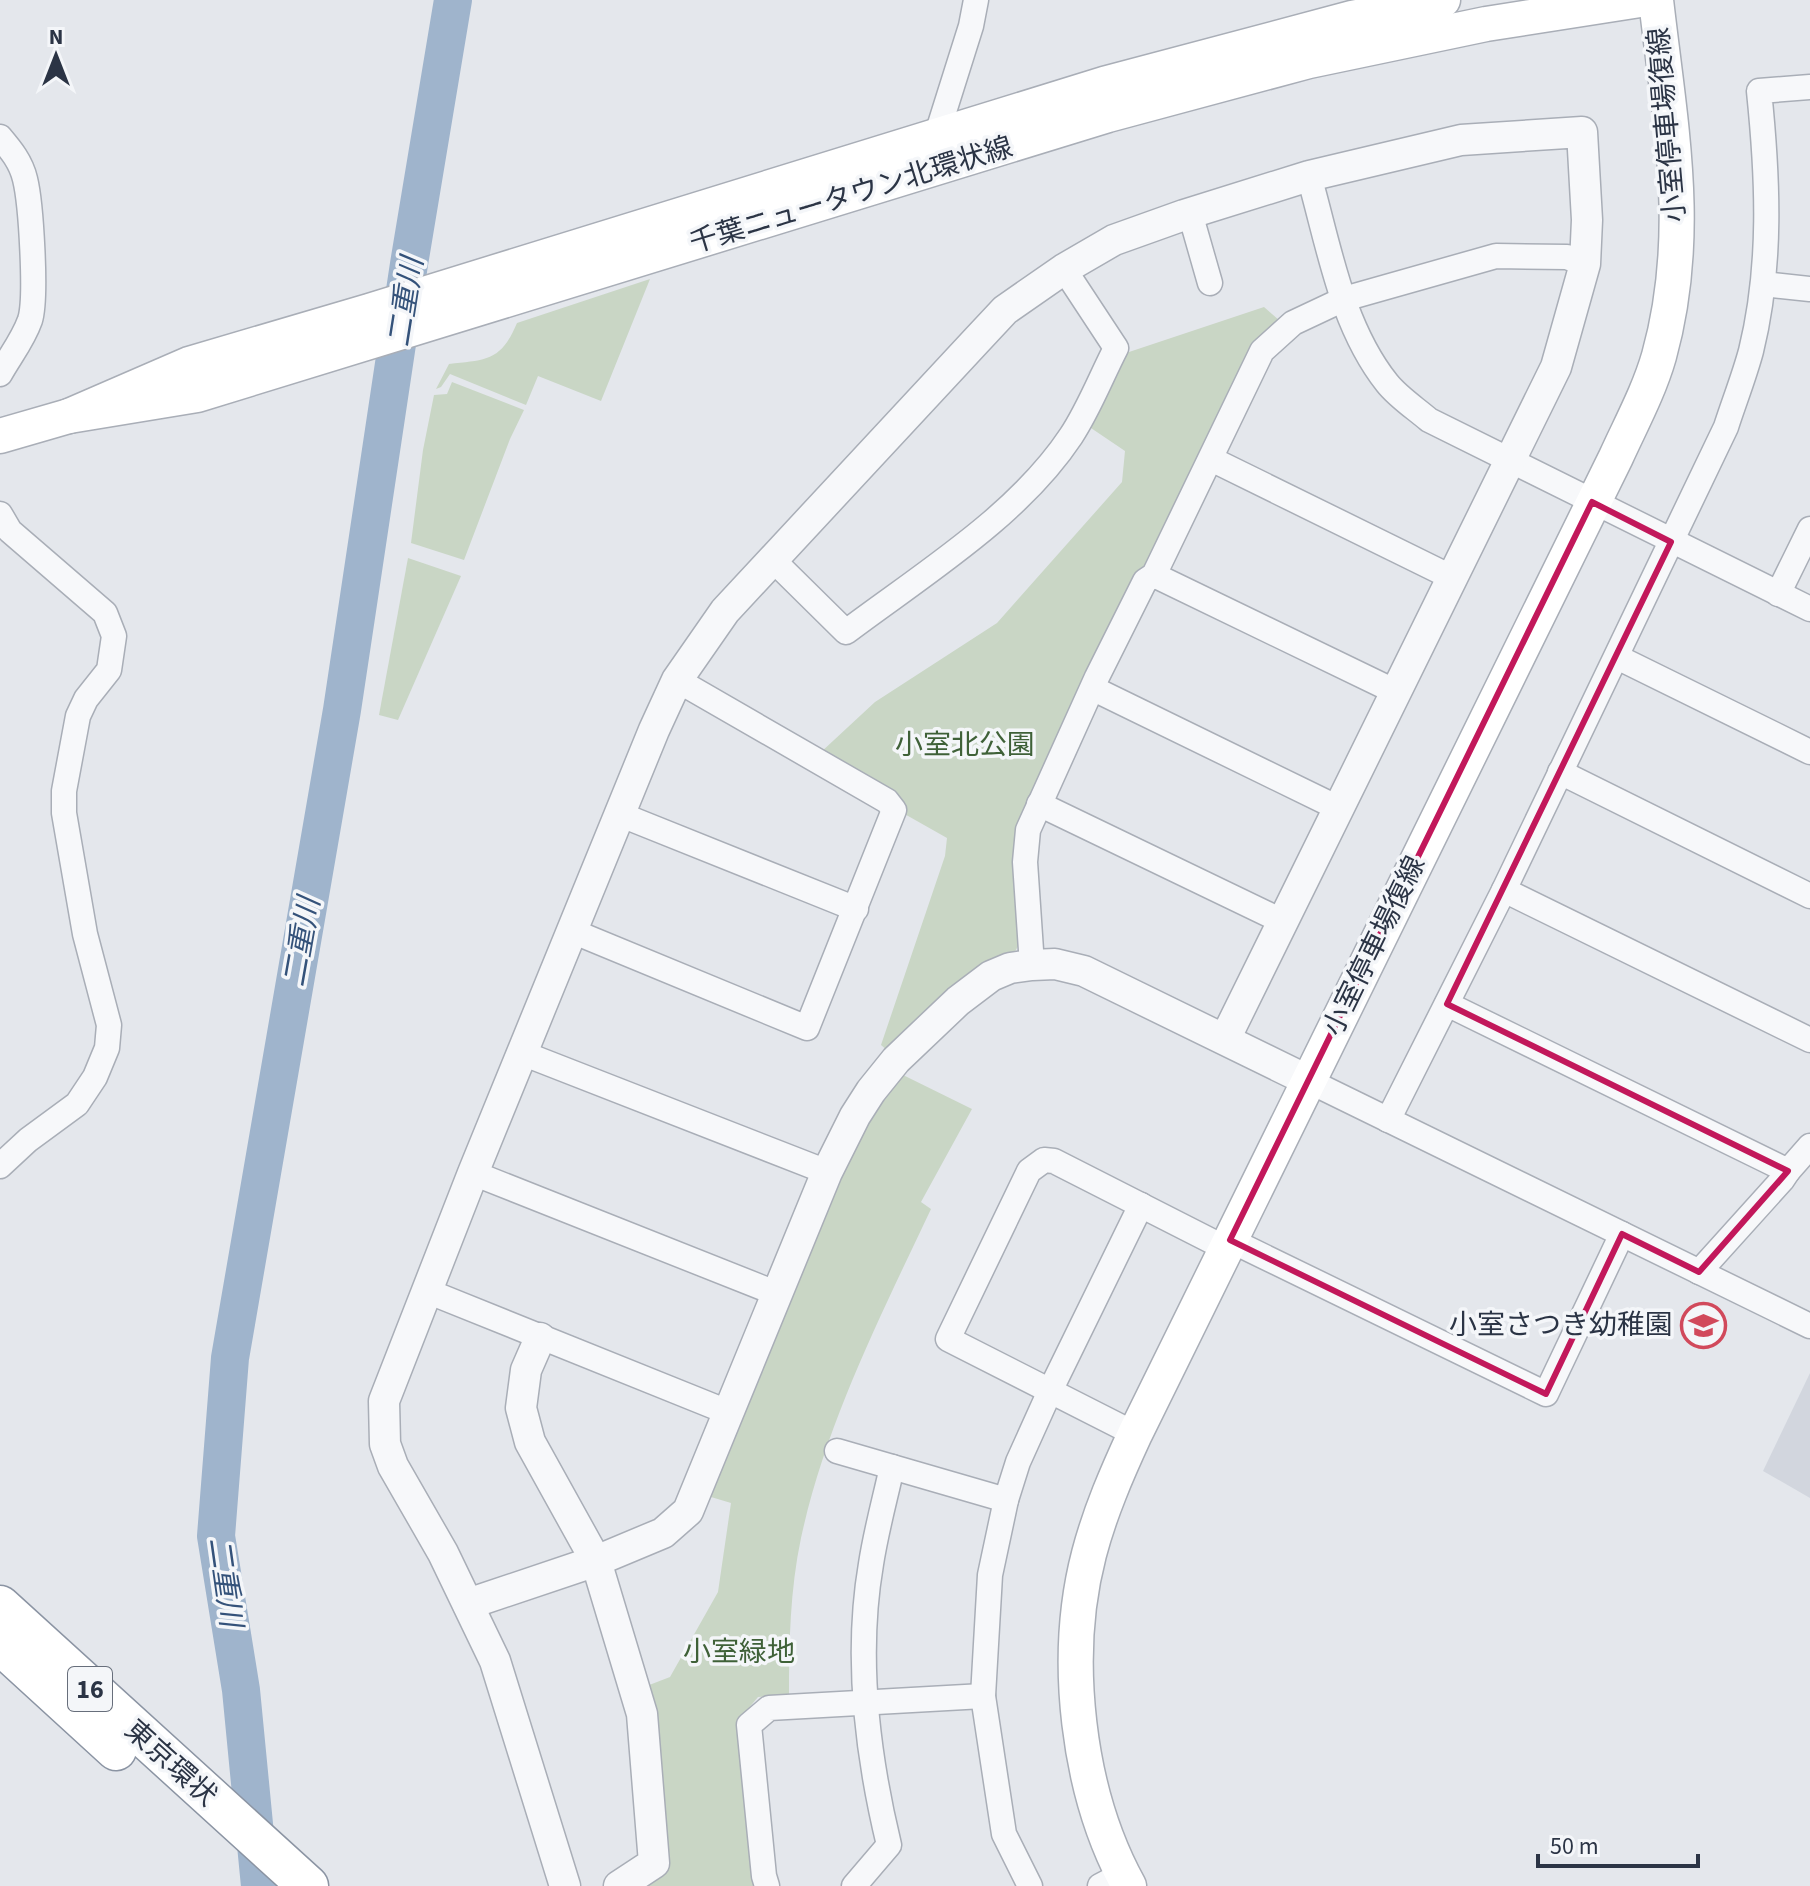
<svg xmlns="http://www.w3.org/2000/svg" width="1810" height="1886" viewBox="0 0 1810 1886" font-family="'Source Sans 3','Noto Sans JP',sans-serif">
<style>
.built{fill:#d2d6de}
.green{fill:#c9d6c5}
.lines{fill:none;stroke-linecap:round;stroke-linejoin:round}
.river{stroke:#9fb4cc;stroke-width:38}
.minor-casing{stroke:#a9aeb7;stroke-width:27}
.tertiary-casing{stroke:#a9aeb7;stroke-width:33}
.secondary-casing{stroke:#a9aeb7;stroke-width:37}
.trunk-casing{stroke:#8b94a3;stroke-width:43}
.minor{stroke:#f7f8fa;stroke-width:24}
.tertiary{stroke:#f7f8fa;stroke-width:30}
.secondary{stroke:#fff;stroke-width:34}
.trunk{stroke:#fff;stroke-width:40}
.marked{fill:none;stroke:#c2185b;stroke-width:6;stroke-linejoin:round}
.labels{text-anchor:middle;dominant-baseline:central;stroke-width:7;stroke-linejoin:round;paint-order:stroke}
.shield{fill:#f4f6f9;stroke:#676e7b;stroke-width:2}
.shield-label{font-size:26px;font-weight:bold;fill:#2b3445}
.street-label{font-size:28px;fill:#2b3445;stroke:#f4f6f9}
.park-label{font-size:28px;fill:#3f6138;stroke:#f4f6f9}
.poi-label{font-size:28px;fill:#2b3445;stroke:#f4f6f9;text-anchor:end}
.water-label{font-size:30px;font-style:italic;fill:#34527a;stroke:#f4f6f9}
</style>
<rect width="100%" height="100%" fill="#e4e7ec"/>
<!-- built -->
<path class="built" d="M1810 1373V1498L1763 1471Z"/>
<!-- green -->
<g class="green">
<path d="M650 279 601 401 538 376 526 405 450 374 441 387 436 389 449 364C487 360 501 361 517 323Z"/>
<path d="M1264 307 1280 321 1031 803 1021 941 1013 955 888 1051 881 1045 945 856 947 838 901 812 820 753 875 702 997 623 1122 482 1125 451 1088 426 1126 353Z"/>
<path d="M452 382 524 410 510 439 464 560 411 543 423 450 434 395 447 394Z"/>
<path d="M408 558 461 576 398 720 379 715Z"/>
<path d="M903 1075 972 1109 921 1202 931 1209C881 1315 826 1423 801 1538 790 1590 789 1643 789 1695L758 1697 738 1721 755 1886H641L644 1687 670 1677 718 1592 731 1503 711 1497 841 1178 868 1122Z"/>
</g>
<g class="lines">
<!-- river -->
<path class="river" d="M260 1886 241 1690 216 1536 230 1358 342 710 409 264 453 0"/>
<defs>
<g id="minor">
<path d="M0 137C11 150 21 162 25 179 31 203 37 298 30 320 23 340 10 356 0 374"/>
<path d="M936 137 971 26 976 0"/>
<path d="M1309 176C1329 246 1341 325 1387 383 1398 397 1415 408 1429 420L1810 609"/>
<path d="M1190 213 1210 283"/>
<path d="M1763 284 1810 289"/>
<path d="M1211 459 1453 578"/>
<path d="M0 514 10 531 105 613 114 636 109 670 86 699 78 716 64 791V813L85 934 109 1025 107 1048 95 1077 77 1104 28 1140 0 1166"/>
<path d="M772 559 846 632C923 574 1018 516 1071 436 1089 409 1101 377 1116 348L1064 269"/>
<path d="M1154 575 1396 692"/>
<path d="M1778 594 1810 529"/>
<path d="M1617 657 1810 752"/>
<path d="M1094 689 1338 808"/>
<path d="M1560 772 1810 896"/>
<path d="M1039 804 1284 922"/>
<path d="M619 814 856 909"/>
<path d="M1504 890 1810 1040"/>
<path d="M572 931 807 1028 894 810 887 801 677 680"/>
<path d="M1032 965 1025 862 1028 830 1097 677 1145 581 1154 575 1262 351 1293 323 1344 299 1496 256 1567 257 1585 264"/>
<path d="M1447 1004 1788 1171 1810 1146"/>
<path d="M522 1053 827 1172"/>
<path d="M1309 1081 1810 1326"/>
<path d="M1388 1120 1504 890 1726 427C1734 402 1744 377 1751 351 1772 266 1768 178 1759 91L1810 87"/>
<path d="M473 1173 778 1294"/>
<path d="M1230 1240 1546 1394 1622 1234"/>
<path d="M1699 1272 1782 1180 1788 1171"/>
<path d="M427 1291 730 1413"/>
<path d="M1135 1434 948 1339 1029 1171 1044 1160 1054 1161 1225 1248"/>
<path d="M837 1451 1006 1500"/>
<path d="M767 1886 764 1876 749 1725 769 1708 983 1696"/>
<path d="M854 1886 889 1845C867 1754 855 1657 871 1564 876 1531 885 1499 892 1467"/>
<path d="M1030 1886 1004 1834 983 1696 990 1575 1006 1500 1018 1462 1050 1391 1141 1205"/>
<path d="M1100 1886 1123 1874"/>
</g>
<g id="tertiary">
<path d="M540 1338 526 1370 521 1408 530 1442 596 1561 642 1714 654 1863 619 1886"/>
<path d="M468 1604 596 1561 663 1533 688 1511 827 1172 855 1116 871 1091 896 1060 958 1001 991 976 1010 968 1032 965 1055 964 1084 971 1309 1081"/>
<path d="M565 1886 495 1661 443 1553 393 1466 385 1444 384 1401 473 1173 654 730 677 680 725 611 976 341 1005 310 1064 269 1114 240 1184 215 1309 176 1461 140 1582 132 1587 220 1585 264 1556 367 1225 1039"/>
</g>
<g id="secondary">
<path d="M69 416 197 395 1108 115 1309 61 1486 24 1640 0"/>
<path d="M0 436 69 416 189 364 369 311 1104 84 1352 18 1443 0"/>
<path d="M1129 1886C1077 1792 1062 1657 1089 1554 1100 1512 1117 1473 1135 1434L1616 457C1631 424 1649 391 1659 356 1693 234 1670 123 1656 0"/>
</g>
<g id="trunk">
<path d="M0 1606 308 1886"/>
<path d="M0 1644 116 1750"/>
</g>
</defs>
<!-- minor casing -->
<use href="#minor" class="minor-casing"/>
<!-- tertiary casing -->
<use href="#tertiary" class="tertiary-casing"/>
<!-- secondary casing -->
<use href="#secondary" class="secondary-casing"/>
<!-- trunk casing -->
<use href="#trunk" class="trunk-casing"/>
<!-- minor -->
<use href="#minor" class="minor"/>
<!-- tertiary -->
<use href="#tertiary" class="tertiary"/>
<!-- secondary -->
<use href="#secondary" class="secondary"/>
<!-- trunk -->
<use href="#trunk" class="trunk"/>
</g>
<!-- marked area -->
<path class="marked" d="M1592 502 1671 542 1447 1004 1788 1171 1699 1272 1622 1234 1546 1394 1230 1240Z"/>
<!-- icons -->
<defs>
<symbol id="school-ring" viewBox="-11 -11 22 22"><circle r="9.5" fill="#f4f6f9" stroke="#d1495b" stroke-width="1.5"/><path d="M0-5L7-2L0 1L-7-2ZM-4 1L0 2.5L4 1V4Q0 6-4 4Z" fill="#d1495b"/></symbol>
</defs>
<g fill-rule="evenodd">
<use href="#school-ring" x="1678" y="1300" width="51" height="51"/>
</g>
<g class="labels">
<!-- shield labels -->
<rect class="shield" x="68" y="1667" width="44" height="44" rx="6"/>
<g class="shield-label">
<text x="90" y="1689">16</text>
</g>
<!-- street labels -->
<g class="street-label">
<text transform="translate(1667 125) rotate(-95)">小室停車場復線</text>
<text transform="translate(851 195) rotate(-17)">千葉ニュータウン北環状線</text>
<text transform="translate(1374 946) rotate(-64)">小室停車場復線</text>
<text transform="translate(171 1763) rotate(42)">東京環状</text>
</g>
<!-- park labels -->
<g class="park-label">
<text x="965" y="745">小室北公園</text>
<text x="739" y="1652">小室緑地</text>
</g>
<!-- poi labels -->
<g class="poi-label">
<text x="1673" y="1325">小室さつき幼稚園</text>
</g>
<!-- water labels -->
<g class="water-label">
<text transform="translate(406 302) rotate(-81)">二重川</text>
<text transform="translate(302 942) rotate(-80)">二重川</text>
<text transform="translate(225 1582) rotate(82)">二重川</text>
</g>
</g>
<!-- north arrow -->
<g transform="translate(56 56)" stroke="#f4f6f9" stroke-width="6" paint-order="stroke">
<path d="M0-6L14 30L0 20L-14 30Z" fill="#2b3445"/>
<text y="-12" font-size="22" font-weight="bold" text-anchor="middle" fill="#2b3445">N</text>
</g>
<!-- scale -->
<path d="M1538 1854v12h160v-12" fill="none" stroke="#2b3445" stroke-width="4"/>
<text x="1550" y="1854" font-size="24" fill="#2b3445" stroke="#f4f6f9" stroke-width="6" paint-order="stroke">50 m</text>
</svg>
